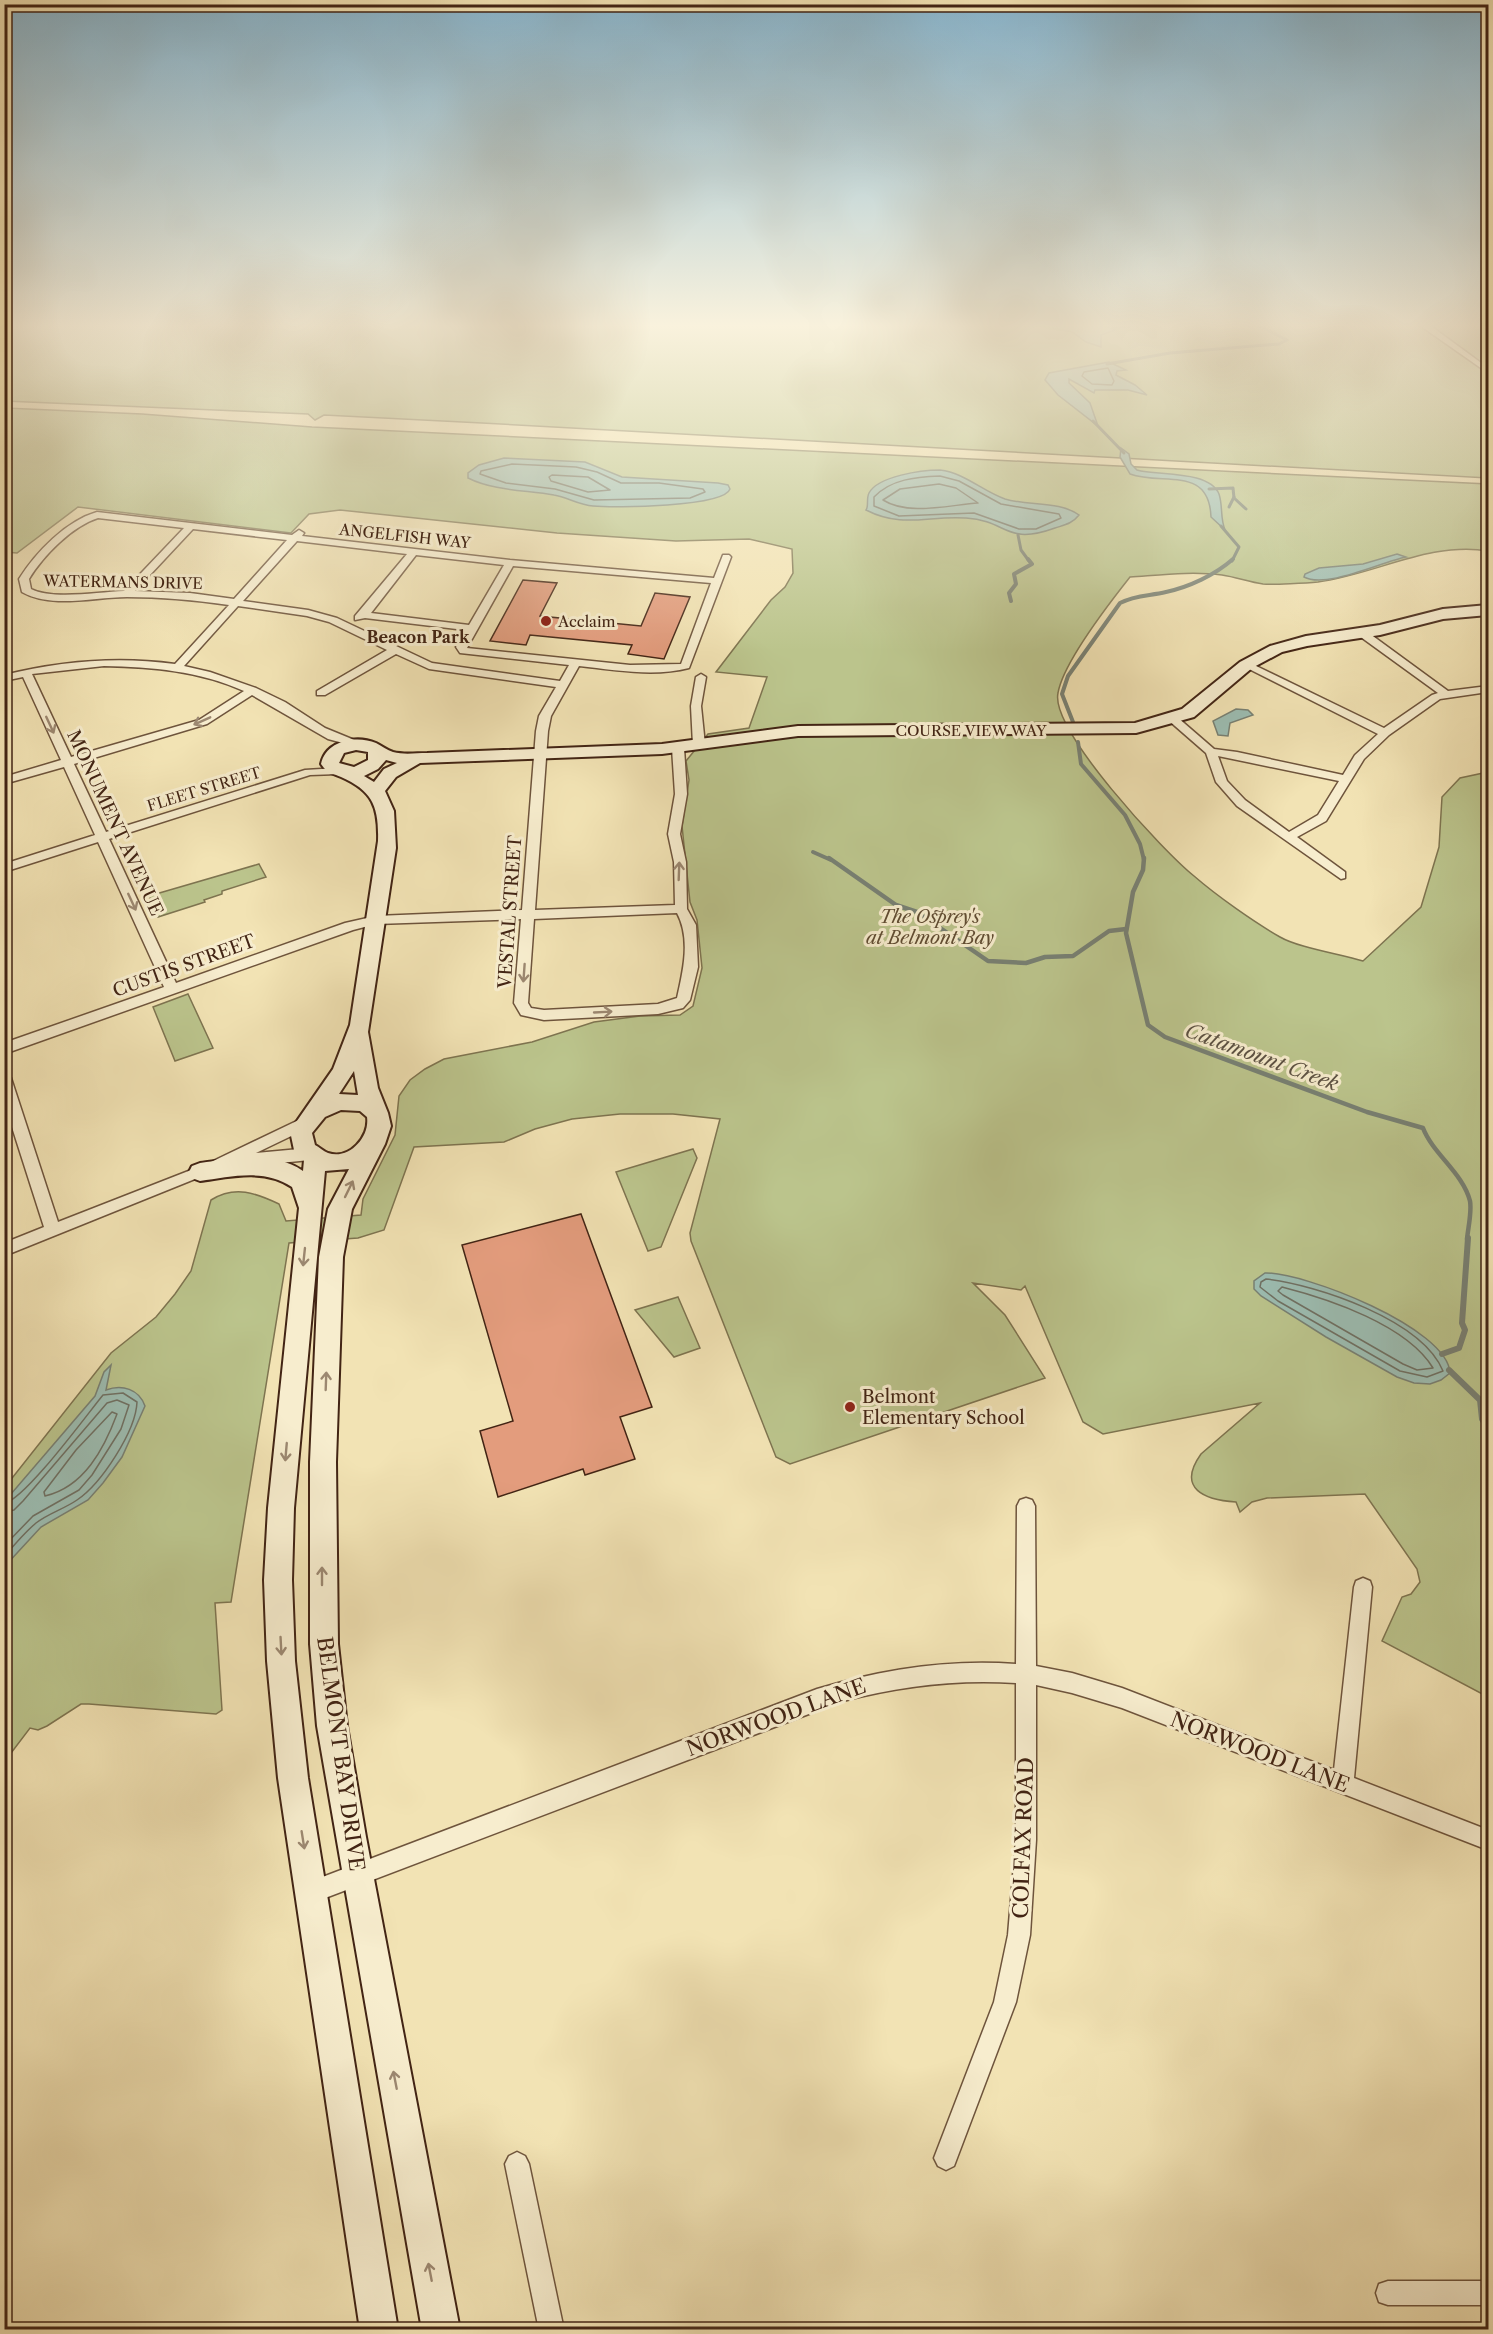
<svg xmlns="http://www.w3.org/2000/svg" width="1493" height="2334" viewBox="0 0 1493 2334" font-family="'Libre Caslon Text',serif">
<style>
.green{fill:#bbc48c;stroke:#7e7450;stroke-width:1.5}
.water{fill:#9cbdb2;stroke:#788073;stroke-width:1.5}
.lines{fill:none;stroke-linecap:round;stroke-linejoin:round}
.shore{stroke:#6f7063;stroke-width:1.5}
.stream-far3{stroke:#788073;stroke-width:3}
.stream-far2{stroke:#788073;stroke-width:4}
.stream-far1{stroke:#788073;stroke-width:4.5}
.stream{stroke:#788073;stroke-width:6}
.building{fill:#e39c7d;stroke:#422414;stroke-width:1.5}
.street-casing{stroke:#6e543c;stroke-width:3}
.secondary-casing{stroke:#422414;stroke-width:4}
.street{fill:#f7edce;fill-rule:evenodd}
.secondary{fill:#f7edce;fill-rule:evenodd}
.oneway{stroke:#9c8871}
.poi-dot{fill:#8f2418;stroke:#f7edce;stroke-width:2}
.labels{text-anchor:middle;dominant-baseline:central;stroke-width:6;stroke-linejoin:round;paint-order:stroke}
.far-street-label{font-size:15px;fill:#422414;stroke:#f7edce}
.far-poi-label{font-size:15px;fill:#422414;stroke:#f7edce;text-anchor:start}
.far-neighbourhood-label{font-size:16px;font-weight:bold;fill:#422414;stroke:#f7edce}
.street-label{font-size:18px;fill:#422414;stroke:#f7edce}
.park-label{font-size:18px;font-style:italic;fill:#604c32;stroke:#f7edce}
.poi-label{font-size:18px;fill:#422414;stroke:#f7edce;text-anchor:start}
.water-label{font-size:20px;font-style:italic;fill:#5d5243;stroke:#f7edce}
.near-street-label{font-size:21px;fill:#422414;stroke:#f7edce}
</style>
<rect width="100%" height="100%" fill="#f2e3b4"/>
<filter id="stains"><feTurbulence type="fractalNoise" baseFrequency=".00333" numOctaves="4"/><feColorMatrix values="0 0 0 0 .2 0 0 0 0 .09 0 0 0 0 .02 0 0 0 .5 -.17"/></filter>
<radialGradient id="worn" r=".72"><stop offset=".6" stop-color="#630" stop-opacity="0"/><stop offset="1" stop-color="#630" stop-opacity=".3"/></radialGradient>
<!-- green -->
<g class="green">
<path d="M5 324H1488V478L482 423 324 415 315 420 308 414 5 401Z"/>
<path d="M5 408 142 414 312 427 1488 484V551C1430 541 1374 575 1318 582 1308 583 1272 585 1263 584 1249 582 1236 577 1222 575 1192 571 1160 575 1130 577 1111 601 1063 663 1058 693 1050 730 1164 852 1194 876 1217 896 1254 922 1280 937 1299 948 1341 954 1363 961L1421 907 1439 847 1442 797 1460 778 1488 772V1383L1483 1391 1488 1400V1697L1382 1641 1402 1597 1411 1594 1420 1582 1417 1569 1365 1494 1267 1498 1252 1502 1240 1512 1236 1502C1205 1500 1176 1489 1201 1454L1260 1403 1103 1434 1083 1422 1025 1286 1021 1290 973 1283 1005 1315 1045 1378 790 1464 776 1457 691 1241 690 1233 720 1119 673 1114H620L572 1119 535 1129 504 1142 414 1147 384 1230 358 1238 289 1243 231 1602 215 1603 222 1710 216 1714 89 1704H81L47 1726 38 1730 30 1728 5 1761V1487L111 1353 156 1317 175 1294 191 1271 211 1200C235 1185 256 1193 279 1204L286 1221 361 1215 363 1199 395 1135 399 1096 410 1080 425 1069 444 1059 532 1042 594 1022 640 1016 680 1015 693 1006 702 968 697 920 690 902 682 826 689 780 686 761 708 734 749 728 767 677 716 672 771 600 785 587 793 573 792 549 749 539 676 541 557 533 340 510 309 514 291 533 78 507 17 553 5 552Z"/>
<path d="M259 864 266 877 222 891V894L204 900 205 902 158 917 149 896Z"/>
<path d="M188 994 213 1048 175 1061 153 1007Z"/>
<path d="M693 1149 697 1158 661 1247 648 1251 616 1172Z"/>
<path d="M678 1297 700 1348 674 1357 635 1310Z"/>
</g>
<!-- water -->
<g class="water">
<path d="M1057 324 1103 325 1115 330 1101 335V347L1086 342 1072 332 1053 328Z"/>
<path d="M1109 362 1126 370 1117 371 1116 375 1135 385 1147 395 1128 390H1095L1094 393 1069 379V383L1090 403 1098 426 1058 395 1045 380 1049 373Z"/>
<path d="M1121 448 1129 454 1131 464 1137 470C1157 476 1209 470 1219 494 1223 506 1220 518 1225 530L1211 517C1209 465 1163 486 1130 474L1120 457Z"/>
<path d="M504 458 585 462 622 477 718 483 728 485 730 489C724 507 614 508 593 506 579 505 567 497 554 495 526 490 494 491 468 478V473L479 465Z"/>
<path d="M940 470C965 473 982 491 1005 499 1028 506 1060 501 1079 515 1072 524 1064 525 1055 528 1005 546 1009 521 966 518 929 515 903 529 866 510 869 506 866 499 869 493 878 476 922 470 940 470Z"/>
<path d="M1397 554 1406 557C1381 562 1326 589 1304 577L1305 574 1319 568 1363 564Z"/>
<path d="M1236 709 1248 710 1253 715 1230 723 1228 736 1218 735 1213 721Z"/>
<path d="M1265 1273C1304 1272 1448 1328 1450 1373L1441 1380 1430 1384 1414 1383 1397 1377 1326 1337 1261 1296 1254 1289V1281Z"/>
<path d="M111 1365 106 1390C122 1384 139 1389 145 1406L122 1457 103 1483 88 1500 41 1527 5 1566V1501L95 1396 104 1372Z"/>
</g>
<g class="lines">
<!-- shore -->
<g class="shore">
<path d="M1108 368 1114 381 1112 385 1092 384 1082 376 1084 372Z"/>
<path d="M512 464 576 467 597 472 621 483H659L703 489 705 492 690 498 594 500 555 489 506 483 480 474 481 471Z"/>
<path d="M552 475 588 477 610 490 588 492 551 481 549 477Z"/>
<path d="M940 476 959 481 1001 504 1059 514 1061 518 1036 529H1019L974 513 899 516 874 506V497C891 479 916 477 940 476Z"/>
<path d="M939 484 956 488 978 503C949 505 908 516 883 500L900 489Z"/>
<path d="M1266 1279C1318 1285 1422 1320 1443 1371L1427 1377 1400 1371 1278 1301 1260 1287 1261 1282Z"/>
<path d="M1282 1287C1329 1299 1407 1325 1433 1368L1417 1370 1403 1364 1283 1295 1278 1291Z"/>
<path d="M112 1412 117 1414C104 1449 84 1487 45 1496L44 1492 76 1450Z"/>
<path d="M4 1504C27 1497 85 1417 103 1395L123 1393 137 1402C136 1431 101 1484 77 1500 64 1509 49 1513 36 1523 24 1533 14 1545 4 1557"/>
<path d="M4 1512 14 1510 23 1501 107 1403 117 1400 129 1405 121 1429 92 1475 79 1490 33 1516 4 1546"/>
</g>
<!-- stream-far3 -->
<g class="stream-far3">
<path d="M1114 328 1143 324"/>
<path d="M1107 364 1170 353 1279 344 1287 340 1256 324"/>
<path d="M1093 421 1124 453"/>
<path d="M1209 489 1233 488 1234 498 1246 509"/>
<path d="M1229 507 1234 497"/>
<path d="M1221 526 1239 547 1232 561"/>
<path d="M1018 535 1021 550 1029 561"/>
</g>
<!-- stream-far2 -->
<g class="stream-far2">
<path d="M1011 601 1009 593 1016 584 1014 574 1032 564 1028 559"/>
<path d="M1073 722 1062 694 1068 676 1120 603C1135 595 1149 596 1166 592 1189 587 1215 575 1233 559"/>
<path d="M1078 742 1081 764 1125 815 1140 844 1144 860"/>
<path d="M813 852 831 860"/>
</g>
<!-- stream-far1 -->
<g class="stream-far1">
<path d="M829 858 896 905 917 912 988 961 1026 963 1045 957 1073 956 1109 931 1126 929"/>
<path d="M1144 858 1143 870 1133 892 1126 933 1148 1025 1165 1037 1367 1112 1423 1128C1433 1154 1463 1173 1470 1201 1472 1212 1468 1228 1467 1239"/>
</g>
<!-- stream -->
<g class="stream">
<path d="M1442 1354 1459 1348 1465 1330 1462 1323 1468 1238"/>
<path d="M1449 1370 1480 1400 1482 1419 1488 1429"/>
</g>
</g>
<!-- building -->
<g class="building">
<path d="M523 580 557 583 540 616 641 626 655 593 690 597 664 659 628 654 632 645 540 636 530 635 526 645 490 641Z"/>
<path d="M581 1214 652 1407 620 1417 635 1459 585 1475 583 1469 498 1497 480 1431 513 1421 462 1245Z"/>
</g>
<g class="lines">
<defs>
<g id="street">
<path d="M1418 324H1428L1488 368V373Z"/>
<path d="M97 512 292 535 299 530 304 533 302 536 510 560 714 578 723 555H729L731 557 689 668C654 677 615 670 579 666L551 716 548 731 535 910 675 905 674 862 668 834 675 794 672 748 678 745 684 748 687 794 680 834 686 862 687 909 696 925 698 967 690 1000 683 1008 658 1014 544 1020 521 1015 514 1003 521 919 376 924 353 930 4 1054V1043L164 987 98 842 4 872V864L95 835 64 767 4 784V777L61 760 23 677 4 681V675C61 661 117 656 175 664L229 605C195 600 161 597 127 597 95 597 52 609 22 592L19 579C36 552 66 521 97 512ZM98 518 184 528 124 591C99 592 52 600 31 589L29 579C43 556 72 526 98 518ZM193 529 287 540 234 599 190 593 135 591ZM297 541 407 554 355 616V620L365 618 465 630 456 647 460 653 569 665 560 681 432 663 337 618 308 610 243 601ZM416 555 504 565 469 625 371 613ZM513 566 711 583 681 664 630 665 467 648ZM238 606 307 616 329 622 387 650 317 691V695H325L396 654 429 669 556 687 539 716 536 731 522 910 376 916 345 923 176 983 109 839 310 775 338 774 344 771 338 768 305 770 106 832 74 764 207 724 252 695 328 739 358 747 364 744 325 728 285 702 256 688 210 672 184 666ZM104 666C152 667 199 671 244 691L199 720 71 757 32 674ZM677 913C691 939 683 971 677 998L658 1004 544 1010 531 1008 528 1003 534 919Z"/>
<path d="M1358 631H1366L1448 691 1488 686V692L1440 699 1389 735 1364 759 1326 821 1297 837 1345 872V878L1341 879 1237 806 1216 782 1206 753 1167 719 1173 716 1177 717 1214 749 1237 752 1343 775 1355 755 1378 734 1241 665 1250 663 1384 728 1432 695 1438 693 1358 635ZM1218 756 1339 781 1318 815 1289 832 1245 800 1227 781Z"/>
<path d="M701 674 706 677 701 706 705 745 699 748 693 745 691 706 696 677Z"/>
<path d="M4 1073 11 1078 58 1222 209 1163 305 1117 312 1123 310 1127 256 1153 310 1148 315 1150 317 1154 315 1158 310 1160 249 1166 242 1160 4 1256V1243L44 1227 4 1102Z"/>
<path d="M1026 1498 1032 1500 1035 1506 1036 1666 1072 1673 1122 1688 1334 1770 1354 1587 1356 1581 1363 1578 1370 1581 1372 1587 1354 1778 1488 1830V1850L1122 1708 1072 1693 1036 1685V1840L1030 1935 1016 2002 954 2166 946 2170 938 2166 934 2158 994 2002 1008 1935 1016 1840V1683C957 1679 900 1686 843 1701L312 1903 304 1900 301 1892 304 1884 312 1881 817 1689C883 1669 948 1659 1016 1664L1017 1506 1020 1500Z"/>
<path d="M517 2152 525 2156 529 2164 564 2330H539L505 2164 509 2156Z"/>
<path d="M1388 2281H1488V2305H1388L1379 2302 1376 2293 1379 2284Z"/>
</g>
<path id="secondary" d="M1488 605V615L1443 619 1380 635 1307 646 1282 652 1252 668 1194 717 1136 733 798 736 662 754 420 763 396 777 385 791 394 811 396 848 368 1032 378 1088 388 1113 391 1126 385 1144 352 1209 343 1257 336 1462 338 1644 347 1726 366 1837 460 2330H422L317 1726 310 1644V1462L319 1257 328 1209 349 1169 325 1171 294 1508 292 1580 295 1661 308 1778 398 2330H360L278 1778 267 1661 264 1580 268 1508 299 1208 292 1187C264 1168 231 1177 200 1181L192 1178 189 1172 192 1166 200 1163C234 1159 272 1150 303 1171L304 1160 294 1150 290 1131 333 1069 350 1025 378 841C379 807 373 791 341 777 334 774 329 773 324 768L321 764C326 740 357 735 376 743 382 746 387 750 393 752 404 755 416 753 427 753L662 744 798 726 1135 723 1182 709 1240 662 1270 646 1306 636 1380 625 1443 609ZM356 750 368 752V760L354 767 339 763 344 753ZM386 760 397 763 384 769 374 782 364 776 378 769ZM354 1071 358 1095 339 1094ZM341 1110 360 1111 367 1117C370 1137 349 1160 328 1153 323 1151 319 1147 315 1145L312 1133 325 1117Z"/>
</defs>
<!-- street casing -->
<use href="#street" class="street-casing"/>
<!-- secondary casing -->
<use href="#secondary" class="secondary-casing"/>
<!-- street -->
<use href="#street" class="street"/>
<!-- secondary -->
<use href="#secondary" class="secondary"/>
</g>
<!-- one-way arrows -->
<defs><path id="oneway-shaft" d="M-6 0H5M1.5-3L5.5 0L1.5 3" fill="none" stroke-width="1.6" stroke-linecap="round" stroke-linejoin="round" transform="scale(1.5)"/></defs>
<g class="oneway">
<use href="#oneway-shaft" transform="translate(202 721) rotate(156)"/>
<use href="#oneway-shaft" transform="translate(50 725) rotate(65)"/>
<use href="#oneway-shaft" transform="translate(679 871) rotate(-88)"/>
<use href="#oneway-shaft" transform="translate(132 902) rotate(65)"/>
<use href="#oneway-shaft" transform="translate(524 973) rotate(94)"/>
<use href="#oneway-shaft" transform="translate(603 1012) rotate(-3)"/>
<use href="#oneway-shaft" transform="translate(349 1189) rotate(-64)"/>
<use href="#oneway-shaft" transform="translate(304 1257) rotate(96)"/>
<use href="#oneway-shaft" transform="translate(326 1381) rotate(-88)"/>
<use href="#oneway-shaft" transform="translate(286 1452) rotate(95)"/>
<use href="#oneway-shaft" transform="translate(322 1576) rotate(-90)"/>
<use href="#oneway-shaft" transform="translate(281 1646) rotate(87)"/>
<use href="#oneway-shaft" transform="translate(303 1840) rotate(81)"/>
<use href="#oneway-shaft" transform="translate(395 2080) rotate(-101)"/>
<use href="#oneway-shaft" transform="translate(430 2272) rotate(-101)"/>
</g>
<!-- sky -->
<linearGradient id="sky" x2="0" y2="1"><stop stop-color="#89b8d2"/><stop offset="0.5" stop-color="#f9f2dd"/><stop offset="1" stop-color="#f9f2dd" stop-opacity="0"/></linearGradient>
<rect width="1493" height="651" fill="url(#sky)"/>
<!-- markers -->
<g class="poi-dot">
<circle cx="546" cy="621" r="6"/>
<circle cx="850" cy="1407" r="6"/>
</g>
<g class="labels">
<!-- far-street labels -->
<g class="far-street-label">
<text transform="translate(405 536) rotate(6)">ANGELFISH WAY</text>
<text transform="translate(123 582) rotate(1)">WATERMANS DRIVE</text>
<text x="971" y="730">COURSE VIEW WAY</text>
<text transform="translate(204 789) rotate(-17)">FLEET STREET</text>
</g>
<!-- far-poi labels -->
<g class="far-poi-label">
<text x="558" y="621">Acclaim</text>
</g>
<!-- far-neighbourhood labels -->
<g class="far-neighbourhood-label">
<text x="418" y="637">Beacon Park</text>
</g>
<!-- street labels -->
<g class="street-label">
<text transform="translate(115 823) rotate(65)">MONUMENT AVENUE</text>
<text transform="translate(510 912) rotate(-86)">VESTAL STREET</text>
<text transform="translate(184 966) rotate(-20)">CUSTIS STREET</text>
</g>
<!-- park labels -->
<g class="park-label">
<text x="930" y="917">The Osprey's<tspan x="930" dy="21">at Belmont Bay</tspan></text>
</g>
<!-- poi labels -->
<g class="poi-label">
<text x="862" y="1397">Belmont<tspan x="862" dy="21">Elementary School</tspan></text>
</g>
<!-- water labels -->
<g class="water-label">
<text transform="translate(1262 1057) rotate(20)">Catamount Creek</text>
</g>
<!-- near-street labels -->
<g class="near-street-label">
<text transform="translate(776 1717) rotate(-20)">NORWOOD LANE</text>
<text transform="translate(1260 1752) rotate(21)">NORWOOD LANE</text>
<text transform="translate(341 1754) rotate(82)">BELMONT BAY DRIVE</text>
<text transform="translate(1023 1838) rotate(-88)">COLFAX ROAD</text>
</g>
</g>
<!-- margin -->
<rect width="1493" height="2334" fill="none" stroke="#f2e3b4" stroke-width="24"/>
<rect x="6" y="6" width="1481" height="2322" fill="none" stroke="#422414" stroke-width="3"/>
<rect x="12" y="12" width="1469" height="2310" fill="none" stroke="#422414" stroke-width="1.5"/>
<rect width="100%" height="100%" filter="url(#stains)"/>
<rect width="100%" height="100%" fill="url(#worn)"/>
</svg>
